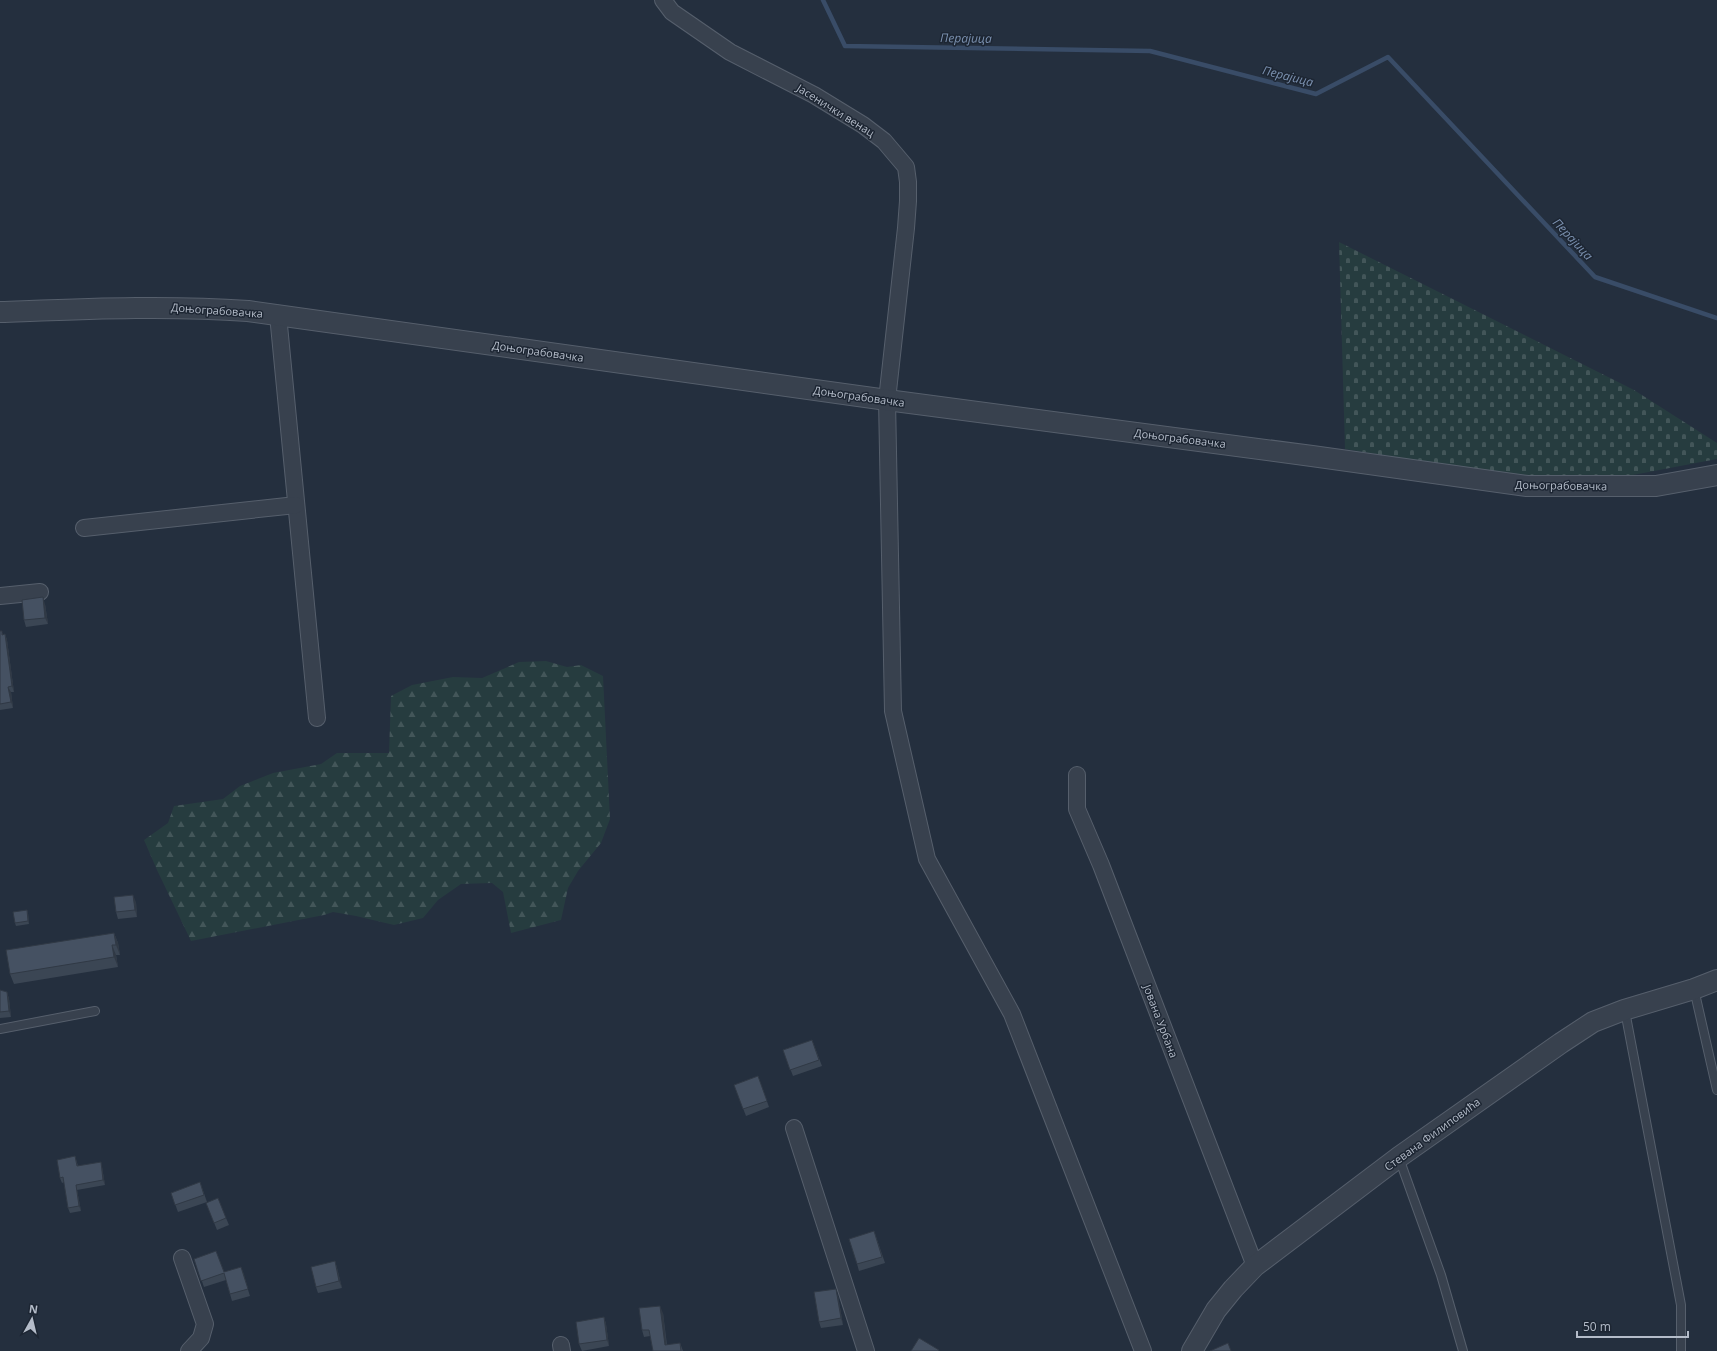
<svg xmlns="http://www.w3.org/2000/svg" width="1717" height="1351" viewBox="0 0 1717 1351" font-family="'Open Sans',sans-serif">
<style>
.forest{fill:url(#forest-firs)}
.cemetery{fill:url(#cemetery-stones)}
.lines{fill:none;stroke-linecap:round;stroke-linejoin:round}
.stream{stroke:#394c67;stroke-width:4.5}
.service-casing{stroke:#565f6c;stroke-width:10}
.minor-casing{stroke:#565f6c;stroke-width:18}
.tertiary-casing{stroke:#565f6c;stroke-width:22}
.service{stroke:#38414e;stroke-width:8}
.minor{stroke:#38414e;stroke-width:16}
.tertiary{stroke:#38414e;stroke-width:20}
.wall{fill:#3b4654}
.shaded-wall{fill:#303945}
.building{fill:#455162;stroke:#303945}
.labels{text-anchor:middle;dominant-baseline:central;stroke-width:3;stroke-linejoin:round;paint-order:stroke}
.street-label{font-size:11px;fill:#b4bcc9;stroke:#1d2633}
.water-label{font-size:12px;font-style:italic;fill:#7c92b1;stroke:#1d2633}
</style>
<defs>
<pattern id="forest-firs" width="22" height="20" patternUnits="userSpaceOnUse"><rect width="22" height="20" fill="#263c3f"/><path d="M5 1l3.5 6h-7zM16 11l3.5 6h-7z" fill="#435659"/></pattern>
<pattern id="cemetery-stones" width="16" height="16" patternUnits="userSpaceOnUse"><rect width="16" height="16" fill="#263c3f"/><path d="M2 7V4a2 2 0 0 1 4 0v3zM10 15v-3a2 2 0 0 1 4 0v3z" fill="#435659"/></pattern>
</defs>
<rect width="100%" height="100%" fill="#242f3e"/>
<!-- forest -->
<path class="forest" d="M546 661 567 667 581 665 603 676 610 819 601 843 578 871 568 888 561 920 511 933 503 892 492 883 461 884 438 900 423 918 394 925 356 916 333 912 324 915 191 941 157 870 144 840 168 823 174 806 223 799 240 786 273 773 321 764 337 753H389L391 696 412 685 453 677 482 678 519 662Z"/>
<!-- cemetery -->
<path class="cemetery" d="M1339 242 1634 390 1717 443V459L1633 475H1504L1345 449Z"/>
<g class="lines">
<!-- stream -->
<path class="stream" d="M823 0 845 46 1150 51 1316 94 1388 57 1595 277 1717 318"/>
<defs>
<g id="service">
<path d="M1694 989 1717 1090"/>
<path d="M1625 1011 1681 1305V1351"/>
<path d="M0 1029 95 1011"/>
<path d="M1399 1158 1441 1275 1463 1351"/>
</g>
<g id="minor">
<path d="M663 0 672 12 730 52 814 95 863 125 884 141 906 167 908 182V201L906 228 887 400 893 711 927 859 1012 1014 1143 1351"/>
<path d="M278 315 317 718"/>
<path d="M84 528 296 505"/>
<path d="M0 596 40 592"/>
<path d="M1077 775V809L1101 865 1255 1266"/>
<path d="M794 1128 866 1351"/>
<path d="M182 1258 205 1324 201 1338 189 1351"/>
<path d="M561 1345 562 1351"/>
</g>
<g id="tertiary">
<path d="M0 312C83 309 165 305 248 311L887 400 1312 456 1527 486H1656L1717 475"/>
<path d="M1192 1351 1216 1310 1233 1289 1255 1266 1399 1157 1561 1043 1593 1022 1624 1010 1694 989 1717 980"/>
</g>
</defs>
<!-- service casing -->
<use href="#service" class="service-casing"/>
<!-- minor casing -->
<use href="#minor" class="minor-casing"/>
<!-- tertiary casing -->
<use href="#tertiary" class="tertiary-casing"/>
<!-- service -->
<use href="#service" class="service"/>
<!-- minor -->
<use href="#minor" class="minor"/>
<!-- tertiary -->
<use href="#tertiary" class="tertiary"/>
</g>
<!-- wall -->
<g class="wall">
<path d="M45 604 48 624 26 627 24 620Z"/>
<path d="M0 631 3 634H5L7 640 14 692H11L13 708 0 710Z"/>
<path d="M136 902 137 917 118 919 116 912Z"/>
<path d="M27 910 28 913 29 924 16 926 15 923Z"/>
<path d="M114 933 118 943 120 955H116L118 967 14 984 10 974Z"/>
<path d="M0 990 7 992 9 999 11 1017 0 1018Z"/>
<path d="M812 1040 822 1066 793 1076 783 1050Z"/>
<path d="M758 1076 769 1107 746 1116 734 1085Z"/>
<path d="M75 1156 78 1166 102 1167 105 1185 77 1190 81 1211 70 1213 68 1208 64 1182 62 1183 60 1178Z"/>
<path d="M200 1182 207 1202 178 1212 171 1193Z"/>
<path d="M209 1210 226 1218 229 1225 217 1230Z"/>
<path d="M874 1231 885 1263 859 1271 857 1264Z"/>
<path d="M194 1259 224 1272 241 1267 250 1296 232 1301 226 1280 204 1287Z"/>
<path d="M335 1261 337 1268 342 1288 318 1293 316 1287Z"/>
<path d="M838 1296 843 1325 821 1328 819 1322Z"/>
<path d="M663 1313 667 1345 680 1343 683 1351H653L650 1336 644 1337 642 1330Z"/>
<path d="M604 1317 606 1324 609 1346 582 1351 579 1344Z"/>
</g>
<!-- shaded-wall -->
<g class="shaded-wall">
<path d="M43 597 45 604 48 624 45 618Z"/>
<path d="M5 634 7 640 14 692 12 686Z"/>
<path d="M8 687 11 692 13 708 11 702Z"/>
<path d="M133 895 136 902 137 917 135 910Z"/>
<path d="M27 910 28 913 29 924 28 921Z"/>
<path d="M114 933 118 943 120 955 116 945Z"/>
<path d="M112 945 116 955 118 967 114 957Z"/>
<path d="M7 992 9 999 11 1017 9 1011Z"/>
<path d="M101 1162 102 1167 105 1185 103 1180Z"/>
<path d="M76 1185 77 1190 81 1211 79 1206Z"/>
<path d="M335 1261 337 1268 342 1288 339 1281Z"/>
<path d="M241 1267 244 1274 250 1296 248 1289Z"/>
<path d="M836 1289 838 1296 843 1325 841 1318Z"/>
<path d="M660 1306 663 1313 667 1351 665 1345Z"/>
<path d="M604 1317 606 1324 609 1346 607 1340Z"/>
</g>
<!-- building -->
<g class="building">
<path d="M43 597 45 618 24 620 22 600Z"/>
<path d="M0 631H2V635L5 634 12 686 8 687 11 702 0 704Z"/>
<path d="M133 895 135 910 116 912 114 897Z"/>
<path d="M27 910 28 921 15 923 13 912Z"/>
<path d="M114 933 116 945H112L114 957 10 974 6 950Z"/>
<path d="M0 990 7 992 9 1011 0 1012Z"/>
<path d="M812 1040 819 1060 790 1070 783 1050Z"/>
<path d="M758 1076 767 1101 743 1109 734 1085Z"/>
<path d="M75 1156 77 1166 101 1162 103 1180 76 1185 79 1206 68 1208 63 1177 60 1178 57 1160Z"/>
<path d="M200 1182 204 1195 175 1205 171 1193Z"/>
<path d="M218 1198 226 1218 214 1223 206 1203Z"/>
<path d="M874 1231 882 1257 857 1264 849 1239Z"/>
<path d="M216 1251 224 1272 241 1267 248 1289 230 1294 224 1273 201 1281 194 1259Z"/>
<path d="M335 1261 339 1281 316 1287 311 1267Z"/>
<path d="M836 1289 841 1318 819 1322 814 1292Z"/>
<path d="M660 1306 665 1345 680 1343 681 1351H653L649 1330H642L639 1308Z"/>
<path d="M604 1317 607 1340 579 1344 576 1322Z"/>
<path d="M919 1338 939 1350 938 1351H911Z"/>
<path d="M1228 1343 1231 1351H1210Z"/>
</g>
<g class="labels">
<!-- street labels -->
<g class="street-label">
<text transform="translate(836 110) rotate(32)">Јасенички венац</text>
<text transform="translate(217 310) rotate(4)">Доњограбовачка</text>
<text transform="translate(538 351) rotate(8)">Доњограбовачка</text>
<text transform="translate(859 396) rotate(8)">Доњограбовачка</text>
<text transform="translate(1180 438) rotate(7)">Доњограбовачка</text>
<text transform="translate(1561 485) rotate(1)">Доњограбовачка</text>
<text transform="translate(1161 1021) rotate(69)">Јована Урбана</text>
<text transform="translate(1432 1134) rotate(-36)">Стевана Филиповића</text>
</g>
<!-- water labels -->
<g class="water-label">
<text transform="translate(966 38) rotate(1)">Перајица</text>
<text transform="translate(1288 76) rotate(14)">Перајица</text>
<text transform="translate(1573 239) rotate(47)">Перајица</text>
</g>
</g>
<!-- north arrow -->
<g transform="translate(32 1319) rotate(8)" stroke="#1d2633" stroke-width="3" paint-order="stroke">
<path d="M0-3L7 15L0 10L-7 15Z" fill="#b4bcc9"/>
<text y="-6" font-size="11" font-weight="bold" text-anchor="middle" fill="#b4bcc9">N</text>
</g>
<!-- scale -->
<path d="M1577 1331v6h111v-6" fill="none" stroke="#b4bcc9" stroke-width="2"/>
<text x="1583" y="1331" font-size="12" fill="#b4bcc9" stroke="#1d2633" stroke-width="3" paint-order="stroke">50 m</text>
</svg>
